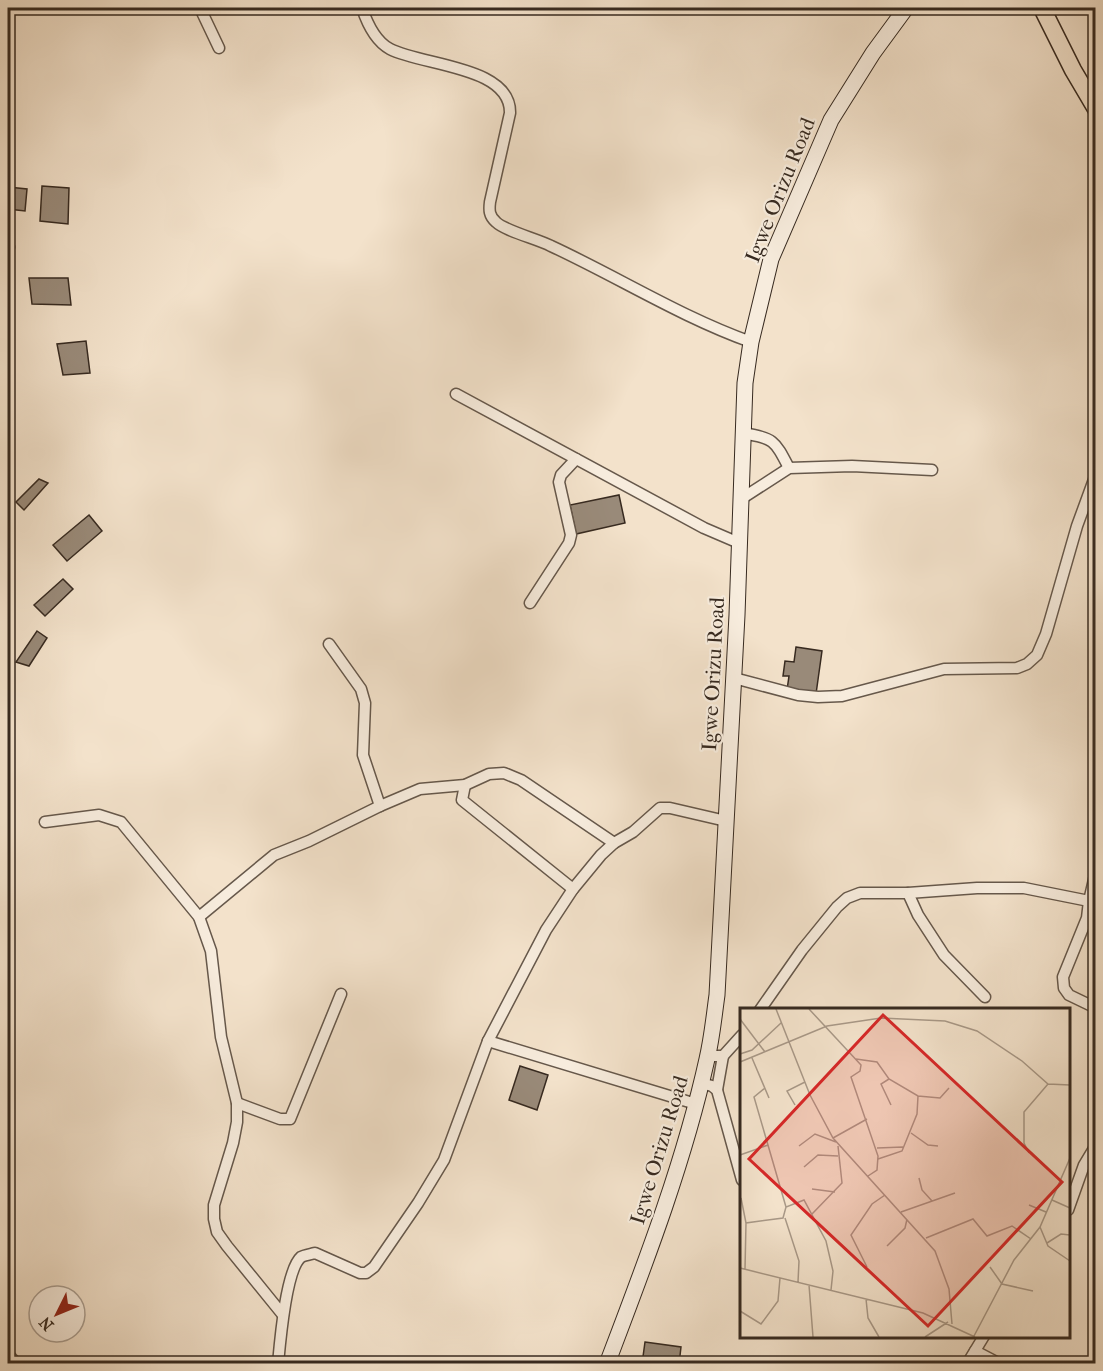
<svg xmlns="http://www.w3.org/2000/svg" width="1103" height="1371" viewBox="0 0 1103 1371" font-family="'IM FELL French Canon',serif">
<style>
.building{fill:#998a79;stroke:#372a20;stroke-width:1.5}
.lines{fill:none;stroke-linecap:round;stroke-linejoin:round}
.minor-casing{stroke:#66584b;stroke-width:13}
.secondary-casing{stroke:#372a20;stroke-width:17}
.primary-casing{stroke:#372a20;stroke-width:19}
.minor{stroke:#f7ecdd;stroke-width:10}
.secondary{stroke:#f7ecdd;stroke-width:15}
.primary{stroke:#f3e2cb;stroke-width:16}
.labels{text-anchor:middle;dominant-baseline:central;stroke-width:4.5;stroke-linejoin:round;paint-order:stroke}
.street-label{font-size:21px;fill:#372a20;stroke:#f7ecdd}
.inset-road{fill:none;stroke:#a89887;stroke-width:1.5}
.view{fill:#d62828;fill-opacity:0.15;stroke:#d62828;stroke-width:3}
.inset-edge{fill:none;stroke:#372a20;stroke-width:3}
</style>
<rect width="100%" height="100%" fill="#f3e2cb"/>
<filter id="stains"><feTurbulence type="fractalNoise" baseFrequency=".00333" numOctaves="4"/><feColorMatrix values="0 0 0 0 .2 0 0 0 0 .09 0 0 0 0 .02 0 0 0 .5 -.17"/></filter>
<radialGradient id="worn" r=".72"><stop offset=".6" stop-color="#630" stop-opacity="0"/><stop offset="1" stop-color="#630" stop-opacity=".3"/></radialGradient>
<!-- building -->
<g class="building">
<path d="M42 186 69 188 68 224 40 221Z"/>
<path d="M8 187 27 189 25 211 8 209Z"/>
<path d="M29 278H68L71 305 32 304Z"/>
<path d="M86 341 90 373 63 375 57 344Z"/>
<path d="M39 479 48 483 24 510 16 502Z"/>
<path d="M619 495 625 523 576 534 570 505Z"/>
<path d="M89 515 102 531 67 561 53 545Z"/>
<path d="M63 579 73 589 45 616 34 605Z"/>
<path d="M37 631 47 638 29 666 16 662Z"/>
<path d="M796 647 822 651 816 694 787 690 789 676H783L785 661 794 662Z"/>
<path d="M520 1066 548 1075 537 1110 509 1100Z"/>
<path d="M645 1342 681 1347 679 1364H642Z"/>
</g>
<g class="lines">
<defs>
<g id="minor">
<path d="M8 8H9"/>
<path d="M200 8 219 48"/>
<path d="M362 8C367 23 375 41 390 49 423 66 511 66 510 113L490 202C489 210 489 216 496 222 505 231 538 239 551 246 618 277 681 317 751 342"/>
<path d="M8 251 9 247"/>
<path d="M456 394 704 528 739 543"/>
<path d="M743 433C774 439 774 439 789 468"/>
<path d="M741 499 789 468 852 466 932 470"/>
<path d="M530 603 569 543 571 535 559 482 561 475 576 459"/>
<path d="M329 644 361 689 365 703 363 755 380 806"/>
<path d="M734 678 798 695 818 697 842 696 944 669 1017 668 1027 664 1037 655 1046 634 1077 526 1096 474"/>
<path d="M465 785 462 800 573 889"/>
<path d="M45 822 99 815 121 822 199 917 211 951 221 1037 237 1103V1122L233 1143 214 1205V1219L217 1232 227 1246 283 1315"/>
<path d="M1096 871 1089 901 1087 918 1063 977 1064 988 1069 995 1096 1008"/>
<path d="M908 893 918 915 944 955 985 997"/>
<path d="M199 917 274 855 309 841 380 806 420 789 465 785 489 774 504 773 521 780 614 843"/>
<path d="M760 1010 802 950 837 907 847 898 860 893H908L977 888H1024L1089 901"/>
<path d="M488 1041 696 1104"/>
<path d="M708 1056H723L742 1035"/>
<path d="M701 1083 712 1086 717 1090 742 1180"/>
<path d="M717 1090 723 1056"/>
<path d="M237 1103 280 1119H290L341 994"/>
<path d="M1068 1210 1084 1165 1096 1145"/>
<path d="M975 1351 1000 1364"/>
<path d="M8 1354 17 1364"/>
<path d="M278 1364C280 1342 286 1270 301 1257 304 1255 312 1254 315 1253L360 1273H366L374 1267 418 1203 444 1160 488 1041 546 930 573 889 601 855 614 843 633 832 660 808H670L726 821"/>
<path d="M967 1364 984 1336"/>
</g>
<path id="secondary" d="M607 1364C645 1264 684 1163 707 1059 712 1038 714 1016 717 995L737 615 745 383 751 342 771 259 831 120 873 53 906 8"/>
<path id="primary" d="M1042 8 1073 70 1096 109"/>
</defs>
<!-- minor casing -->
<use href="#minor" class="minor-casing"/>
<!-- secondary casing -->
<use href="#secondary" class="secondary-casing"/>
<!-- primary casing -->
<use href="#primary" class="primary-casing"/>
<!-- minor -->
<use href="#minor" class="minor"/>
<!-- secondary -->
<use href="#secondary" class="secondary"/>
<!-- primary -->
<use href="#primary" class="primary"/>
</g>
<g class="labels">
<!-- street labels -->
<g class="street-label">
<text transform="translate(780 190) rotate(-68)">Igwe Orizu Road</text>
<text transform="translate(713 674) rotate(-87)">Igwe Orizu Road</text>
<text transform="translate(659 1150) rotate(-73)">Igwe Orizu Road</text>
</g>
</g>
<!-- overview -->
<g transform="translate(740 1008)">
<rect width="330" height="330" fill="#f3e2cb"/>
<path class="inset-road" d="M36 1 70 87 93 130 195 243 209 281 212 316M69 1 121 57 120 63 111 69 138 148 137 162 128 168M0 11 25 44M0 46 12 42 41 15M12 50 29 90M116 51 137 54 149 71 178 88 200 90 209 80M0 54 87 18 141 10 205 13 237 23 282 53 308 76 330 77M149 71 141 76 151 97M25 80 14 89 46 199M55 97 47 83 65 74M171 125 188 137 198 138M93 130 127 111M59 138 75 126 96 134M137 140 163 139M289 145 284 135V104L308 76M0 147 28 137M138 151 162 143 177 106 178 88M64 159 78 147 98 148M179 170 182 182 192 193M72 181 95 184M1 190 6 215M312 192 330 200M289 197 306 204M161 204 215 185M72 206 102 175 98 138M45 210 59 253 58 274M300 219 308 238 330 253M186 230 233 211 247 228 272 218 291 231M307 235 321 226 330 227M147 238 165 220 167 211M127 259 111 227 132 196 145 187M250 259 262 276 293 283M0 260 183 305 235 329M5 261 6 215 43 210 46 199 64 192 86 233 93 263 91 282M69 277 73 329M126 291 128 310 139 329M0 303 21 316 38 293 40 270M234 328 274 252 300 219 330 150M185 329 208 314"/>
<path class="view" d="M143 7 322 174 188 318 9 151Z"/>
<rect width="330" height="330" class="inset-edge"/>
</g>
<!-- margin -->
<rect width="1103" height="1371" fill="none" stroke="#f3e2cb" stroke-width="30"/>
<rect x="9" y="9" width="1085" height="1353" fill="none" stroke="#372a20" stroke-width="3"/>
<rect x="15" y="15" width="1073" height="1341" fill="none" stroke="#372a20" stroke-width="1.5"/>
<!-- north arrow -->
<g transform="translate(57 1314) rotate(227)"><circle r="28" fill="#f7ecdd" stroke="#aa9e91" stroke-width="1.5"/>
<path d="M0-4.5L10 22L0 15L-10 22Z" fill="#8f2418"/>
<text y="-9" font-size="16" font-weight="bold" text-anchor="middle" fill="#372a20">N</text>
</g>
<rect width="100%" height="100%" filter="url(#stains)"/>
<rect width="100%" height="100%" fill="url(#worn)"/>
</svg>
